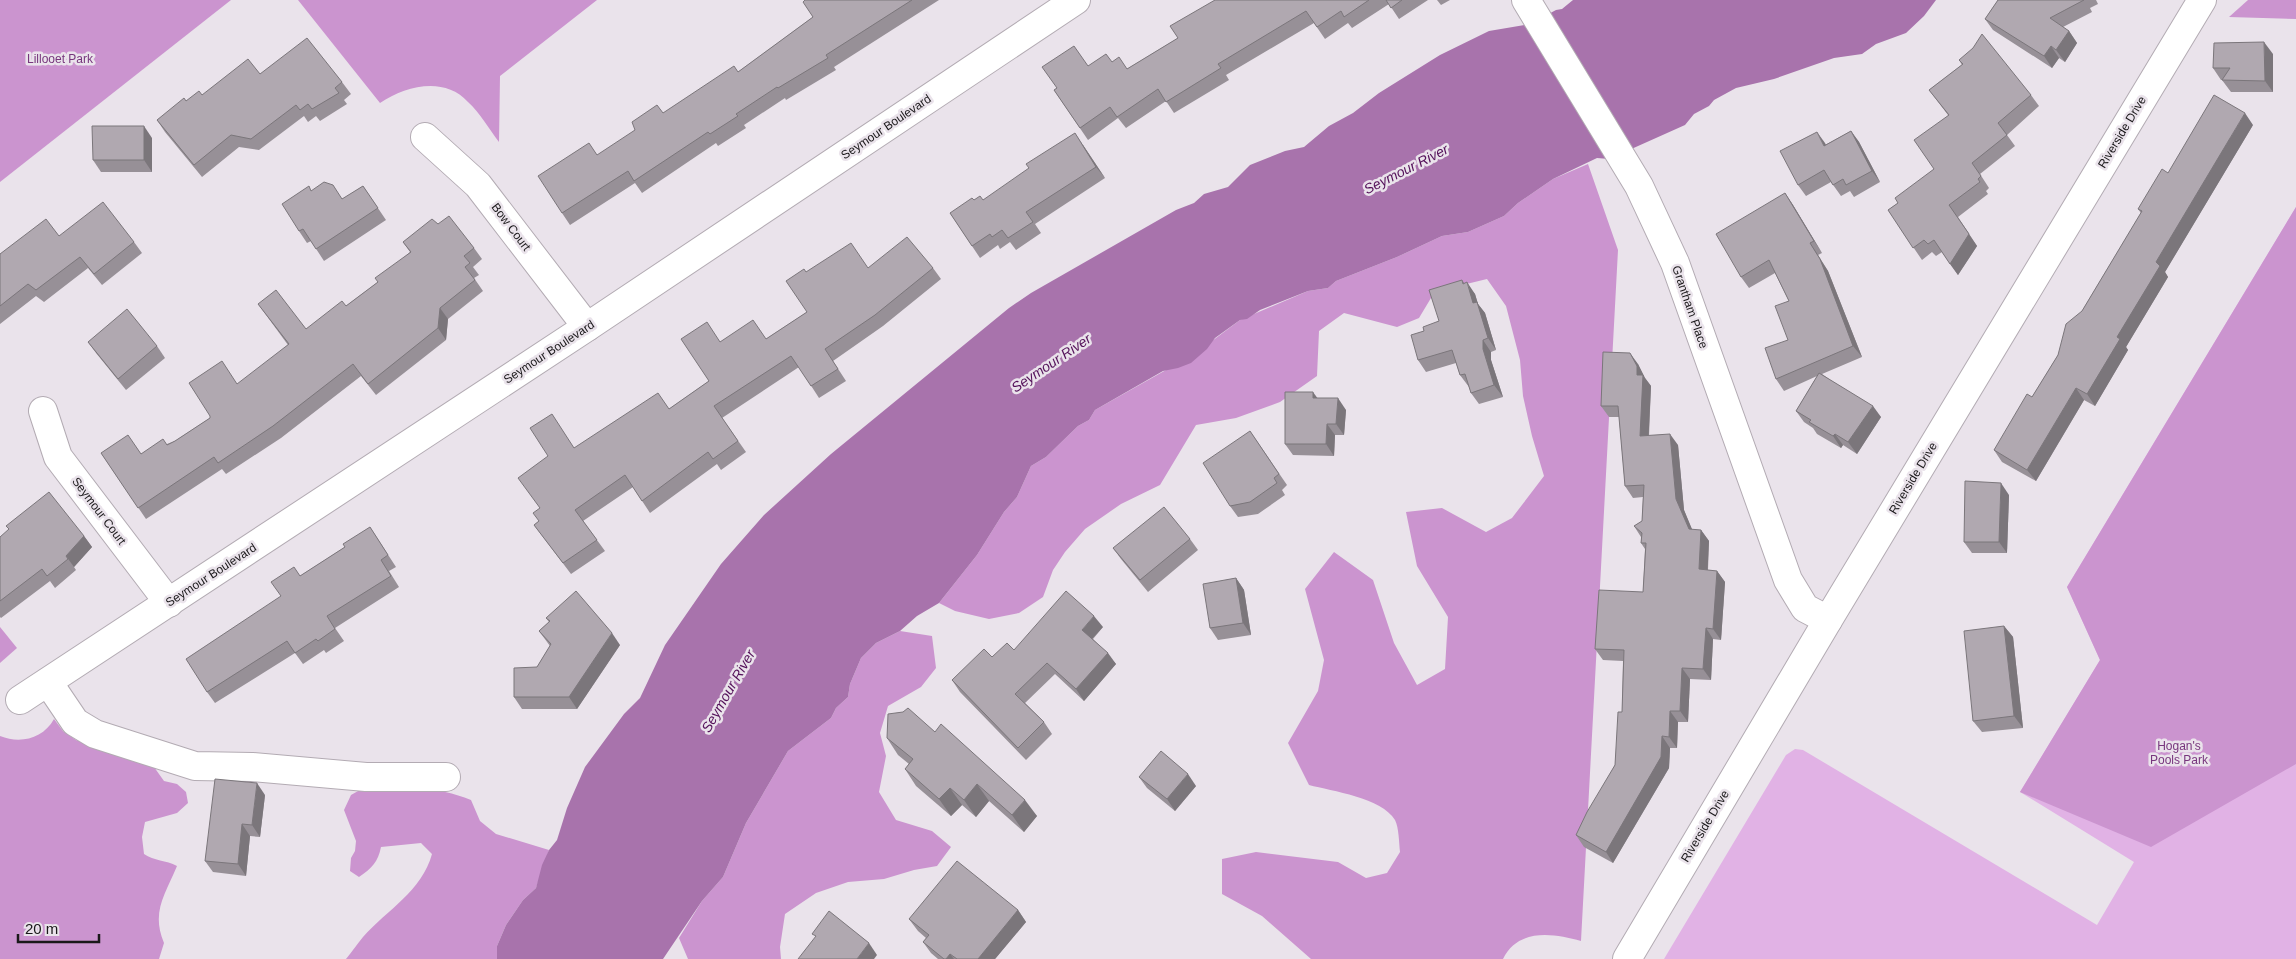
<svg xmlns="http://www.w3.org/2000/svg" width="2296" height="959" viewBox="0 0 2296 959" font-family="Helvetica,sans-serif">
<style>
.green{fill:#e1b2e5}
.forest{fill:#cb94cf}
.water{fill:#a873ac}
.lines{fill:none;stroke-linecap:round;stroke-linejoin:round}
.minor-casing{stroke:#b3abb3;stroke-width:30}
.minor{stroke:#fff;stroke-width:28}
.wall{fill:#979097}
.shaded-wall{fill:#7b767b}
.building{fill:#b0a8b0;stroke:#7b767b}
.labels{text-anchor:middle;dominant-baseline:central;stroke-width:5;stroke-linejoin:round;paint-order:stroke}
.park-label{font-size:12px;fill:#77367d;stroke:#eae3eb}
.street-label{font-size:12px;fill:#1a181a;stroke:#eae3eb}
.water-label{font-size:14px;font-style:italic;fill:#54115a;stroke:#eae3eb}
</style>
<rect width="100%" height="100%" fill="#eae3eb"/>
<!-- green -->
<path class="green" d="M2296 207V959H1664L1786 755 1795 749 1803 750 2097 925 2134 862 2020 792 2100 660 2067 587Z"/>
<!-- forest -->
<g class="forest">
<path d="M0 0H231L0 182Z"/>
<path d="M298 0H597L500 76 499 142C489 129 480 113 468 102 444 76 406 86 380 103Z"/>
<path d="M2248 0H2296V19L2229 17Z"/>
<path d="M1588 164 1618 250 1581 941C1553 933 1518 928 1503 959H1311L1262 916 1222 894V859L1256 852 1338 862 1366 878 1387 873 1400 852C1399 843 1399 828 1395 820 1382 798 1332 791 1309 785L1288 743 1318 691 1324 660 1305 589 1334 552 1373 580 1394 643 1417 685 1445 669 1448 617 1417 566 1406 512 1442 508 1486 532 1512 518 1544 476 1532 436 1523 396 1520 360 1506 306 1487 279 1450 288 1431 298 1419 318 1397 327 1344 313 1319 331 1317 376 1280 402 1236 418 1196 425 1160 485 1121 504 1085 529 1065 552 1053 570 1043 597 1019 613 989 619 955 611 939 603 977 555 1004 512 1017 497 1031 466 1046 457 1078 426 1089 420 1095 410 1166 370 1212 341 1240 320 1308 291 1328 288 1336 281 1397 257 1442 236 1468 232 1504 216 1518 203 1553 179Z"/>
<path d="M2296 207V764L2151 847 2020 792 2100 660 2067 587Z"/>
<path d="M0 627 17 648 0 663Z"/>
<path d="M900 631 932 636 936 668 921 687 888 706 880 733 886 756 879 792 896 820 932 831 951 847 937 866 914 870 884 879 848 882 816 893 785 914 780 947 781 959H688L679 938 702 901 723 877 746 823 788 751 831 718 836 708 848 697 850 684 861 658 876 643Z"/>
<path d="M54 719 63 731 76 740 154 767 164 781 177 784 186 792 188 803 177 813 145 822 142 837 144 854C154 861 166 860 177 866 165 895 151 912 164 943L159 959H0V736C20 744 43 739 54 719Z"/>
<path d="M367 786C402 786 437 786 471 800L480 821 496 834 549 850 536 888 523 900 506 925 497 946V959H346C352 952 357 944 363 937 387 910 422 891 432 854L421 843 381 847C378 862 372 868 359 877L350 871 351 858 355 851 356 841 344 810 351 795Z"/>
</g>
<!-- water -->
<path class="water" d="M1573 0H1936L1924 16 1906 33 1876 44 1862 54 1834 58 1774 79 1736 88 1714 100 1709 106 1694 114 1685 125 1609 159 1597 158 1553 179 1518 203 1504 216 1468 232 1442 236 1397 257 1336 281 1328 288 1308 291 1260 310 1247 319 1240 320 1215 338 1207 349 1191 363 1178 368 1163 371 1095 410 1089 420 1078 426 1046 457 1031 466 1017 497 1004 512 977 555 939 603 917 616 900 631 876 643 861 658 850 684 848 697 836 708 831 718 788 751 746 823 723 877 702 901 663 959H497V946L506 925 523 900 536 888 542 865 549 850 557 840 567 808 585 767 624 714 640 698 665 645 721 564 764 515 831 454 1009 308 1031 293 1176 210 1194 203 1204 194 1228 187 1250 165 1285 151 1304 147 1329 126 1353 113 1379 93 1440 55 1489 31 1530 24 1556 10 1562 9Z"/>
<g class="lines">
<defs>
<g id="minor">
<path d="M1526 0 1639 186 1675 263 1788 580 1805 608 1828 620"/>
<path d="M425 137 478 185 587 327"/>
<path d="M43 411 58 457 169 603"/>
<path d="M48 682 75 722 95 734 195 766 252 767 366 777H446"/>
<path d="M20 700 587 327 1076 0"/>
<path d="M1627 959 1828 620 2202 0"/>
</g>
</defs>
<!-- minor casing -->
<use href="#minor" class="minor-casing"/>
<!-- minor -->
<use href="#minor" class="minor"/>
</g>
<!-- wall -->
<g class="wall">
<path d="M805 0H939L834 67 836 70 786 100 785 98 744 125 746 128 718 146 716 143 642 193 635 183 570 225 562 213 598 155 738 72 813 17Z"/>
<path d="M1215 0H1428L1399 19 1389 4 1352 28 1348 23 1325 39 1314 23 1226 75 1229 80 1174 113 1166 101 1126 128 1118 118 1088 140 1054 90 1088 66 1112 62 1127 69 1178 38Z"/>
<path d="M1437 0H1450L1441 5Z"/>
<path d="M1998 0H2096L2098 4 2090 8 2092 12 2063 27 2069 31 2077 43 2065 62 2059 58 2052 68 1993 30 1985 19Z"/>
<path d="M2273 54V92H2231L2222 80H2223H2221L2213 68Z"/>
<path d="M1959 60 2031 95 2039 106 2007 135 2015 146 1980 174 1989 188 1986 191 1988 194 1958 217 1977 246 1958 275 1942 252 1936 256 1932 252 1922 260 1888 210 1898 203 1934 169 1948 115 1929 90 1962 65Z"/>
<path d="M260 74 342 82 351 94 344 100 347 104 320 121 316 116 308 122 304 116 259 150 239 147 202 177 165 132 157 120 186 101Z"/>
<path d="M2253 125 2165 272 2168 277 2126 347 2128 350 2095 406 2084 400 2036 481 2002 462 1994 450 2032 397 2058 355 2082 311 2141 213 2138 209 2168 173Z"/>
<path d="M1851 131 1859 142 1880 182 1854 197 1850 191 1841 196 1831 182 1806 196 1798 185 1825 145Z"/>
<path d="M152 138V172H101L93 160Z"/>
<path d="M1083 145 1105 178 1035 224 1041 233 1016 250 1010 242 1000 249 998 245 980 258 950 213 983 200Z"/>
<path d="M363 186 386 220 324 261 311 241 307 243 299 231 312 191 343 199Z"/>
<path d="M1785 193 1793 205 1822 253 1818 255 1828 271 1862 357 1822 374 1881 417 1857 454 1843 445 1841 448 1817 434 1813 428 1804 422 1796 411 1817 376 1784 391 1776 379 1788 340 1789 301 1775 273 1749 288 1741 277Z"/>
<path d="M438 224 474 248 482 259 473 267 479 275 474 278 483 291 448 319 446 340 376 395 361 376 281 438 226 474 222 469 146 519 101 453 141 454 167 444 175 441 210 418 288 345 258 304 306 329 346 306 378 282 410 252 403 242Z"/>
<path d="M134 242 142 253 102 285 88 268 44 302 36 296 0 324V254Z"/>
<path d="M869 268H933L941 279 883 326 833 361 846 381 819 398 799 367 722 418 746 452 721 470 717 464 650 513 633 487 583 521 605 551 571 574 534 525 539 521 540 508 575 448 669 409 709 381 720 342 766 339 807 312 806 272Z"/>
<path d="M1464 283 1475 294 1478 304 1485 313 1496 350 1491 352V360L1503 397 1479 404 1471 393 1469 387 1460 375 1456 363 1426 372 1418 360 1424 331 1439 321Z"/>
<path d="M88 342 157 346 165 358 126 390 96 353Z"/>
<path d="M1638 364 1645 378 1651 386 1649 436 1678 445 1684 510 1692 530H1701L1709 541 1708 570 1717 571 1725 582 1721 640 1713 639 1711 680 1690 679 1688 722H1678L1677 748H1670L1669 768 1613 863 1584 847 1576 835 1615 765 1622 712 1623 661 1603 660 1595 649 1643 592 1645 549 1641 543V537L1634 526 1642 521 1643 497 1633 498 1625 486 1619 417H1609L1601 406Z"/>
<path d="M1318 398 1346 410 1344 435H1335L1334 456 1293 455 1285 444Z"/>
<path d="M1250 431 1287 485 1282 490 1285 495 1258 514 1238 517 1230 506Z"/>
<path d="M2009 495 2007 553H1972L1964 542Z"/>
<path d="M370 527 396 567 389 571 399 587 335 628 344 641 326 653 324 650 303 664 295 653 215 703 207 692 300 576 345 547Z"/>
<path d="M84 536 92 547 74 567 76 570 55 588 50 581 1 618 0 617V537Z"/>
<path d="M1190 539 1198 550 1148 592 1121 559 1113 548Z"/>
<path d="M1236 578 1244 590 1251 635 1218 640 1210 628Z"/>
<path d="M546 618 620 645 577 709H522L514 697 537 667 550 646 539 631 549 622Z"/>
<path d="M2004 626 2013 637 2023 728 1982 732 1973 721Z"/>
<path d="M1103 627 1093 639 1116 664 1084 701 1055 674 1025 703 1044 722 1052 734 1026 760 960 692 952 680 1014 650Z"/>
<path d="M935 732 1037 816 1024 832 989 801 976 817 962 805 951 816 916 786 905 769 909 764 898 755 887 738Z"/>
<path d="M1139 777 1196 786 1175 811 1147 788Z"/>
<path d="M265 795 260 837 250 836 246 876 213 872 205 861Z"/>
<path d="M1018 910 1026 922 995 959H938L931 953 923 942 926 938 918 931 909 919Z"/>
</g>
<!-- shaded-wall -->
<g class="shaded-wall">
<path d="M2069 31 2077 43 2065 62 2056 50Z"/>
<path d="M2264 42 2273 54V92L2265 81Z"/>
<path d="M2051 46 2059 58 2052 68 2044 56Z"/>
<path d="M2245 113 2253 125 2165 272 2168 277 2126 347 2128 350 2095 406 2087 394 2156 262Z"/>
<path d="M144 126 152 138V172L144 160Z"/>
<path d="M1851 131 1859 142 1880 182 1872 171Z"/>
<path d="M1817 132 1825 143 1832 157 1824 146Z"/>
<path d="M1075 133 1105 178 1096 167Z"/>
<path d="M1785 193 1793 205 1822 253 1814 241Z"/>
<path d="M1949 205 1977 246 1958 275 1950 264Z"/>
<path d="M1810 243 1828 271 1862 357 1853 346Z"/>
<path d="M1462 280 1470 291 1467 282 1475 294 1478 304 1485 313 1496 350 1488 338 1473 303Z"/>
<path d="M440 308 448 319 446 340 438 328Z"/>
<path d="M1483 340 1491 352V360L1503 397 1494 385 1483 349Z"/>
<path d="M1630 353 1638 364 1645 378 1651 386 1648 448 1640 436 1637 375Z"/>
<path d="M2076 388 2084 400 2036 481 2027 470Z"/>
<path d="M1313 392 1321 403 1313 398Z"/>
<path d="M1338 398 1346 410 1344 435 1336 424Z"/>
<path d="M1873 406 1881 417 1857 454 1848 442Z"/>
<path d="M1327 424 1335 435 1334 456 1326 444Z"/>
<path d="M1670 434 1678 445 1684 510 1697 541 1689 529 1676 499Z"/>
<path d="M1835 434 1843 445 1841 448 1833 436Z"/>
<path d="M2001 483 2009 495 2007 553 1999 542Z"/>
<path d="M1701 530 1709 541 1707 581 1699 569Z"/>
<path d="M84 536 92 547 74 567 66 556Z"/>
<path d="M1717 571 1725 582 1721 640 1713 629Z"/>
<path d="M1236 578 1244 590 1251 635 1243 623Z"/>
<path d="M1094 616 1103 627 1090 641 1082 630Z"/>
<path d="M2004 626 2013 637 2023 728 2014 716Z"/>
<path d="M1706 628 1713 639 1711 680 1703 669Z"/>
<path d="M612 633 620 645 577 709 569 697Z"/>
<path d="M1108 653 1116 664 1084 701 1076 689Z"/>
<path d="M1682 668 1690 679 1688 722 1680 711Z"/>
<path d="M1670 711 1678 722 1677 748 1669 737Z"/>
<path d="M1662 736 1670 748 1669 768 1613 863 1606 852Z"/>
<path d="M1188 774 1196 786 1175 811 1167 799Z"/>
<path d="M257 783 265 795 260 837 252 825Z"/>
<path d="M977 784 989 801 976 817 964 800Z"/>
<path d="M950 788 962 805 951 816 939 799Z"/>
<path d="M1025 800 1037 816 1024 832 1012 815Z"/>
<path d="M242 824 250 836 246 876 238 864Z"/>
<path d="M1018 910 1026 922 995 959H978Z"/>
<path d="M869 943 877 955 874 959H857Z"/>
<path d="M950 954 954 959H946Z"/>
</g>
<!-- building -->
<g class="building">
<path d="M805 0H912L826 55 828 58 778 88 777 87 736 114 738 116 710 134 708 132 634 181 628 171 562 213 538 176 589 143 597 155 635 130 632 122 657 105 663 113 734 66 738 72 813 17 803 2Z"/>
<path d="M1215 0H1369L1344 17 1341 11 1317 27 1306 11 1218 64 1221 68 1166 102 1158 89 1117 117 1110 107 1080 128 1054 90 1057 88 1042 67 1074 46 1088 66 1106 54 1112 62 1119 57 1127 69 1178 38 1170 26Z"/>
<path d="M1386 0H1402L1391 8Z"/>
<path d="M1998 0H2084L2050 18 2069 31 2056 50 2051 46 2044 56 1985 19Z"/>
<path d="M1982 34 2031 95 1998 123 2007 135 1972 163 1981 176 1978 179 1980 182 1949 205 1969 234 1950 264 1934 240 1928 244 1924 240 1913 248 1888 210 1898 203 1895 198 1934 169 1914 140 1949 115 1929 90 1963 64 1959 60 1973 48Z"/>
<path d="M307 38 342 82 335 88 339 93 312 109 308 104 300 110 296 105 251 139 231 135 194 165 157 120 184 98 186 101 199 91 202 95 248 59 260 74Z"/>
<path d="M2264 42 2265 81 2222 80 2230 68H2213L2214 43Z"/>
<path d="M2214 95 2245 113 2156 262 2160 266 2117 337 2120 339 2087 394 2076 388 2027 470 1994 450 2027 394 2032 397 2058 355 2066 324 2082 311 2142 211 2138 209 2162 169 2168 173Z"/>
<path d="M92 126H144V160H93Z"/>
<path d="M1851 131 1872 171 1846 185 1843 179 1833 185 1824 170 1798 185 1780 151 1817 132 1824 146Z"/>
<path d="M1075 133 1096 167 1026 212 1033 222 1008 238 1002 230 992 237 990 234 972 246 950 213 972 198 974 200 980 196 983 200 1029 168 1026 164Z"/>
<path d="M324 182 333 185 342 199 363 186 378 208 316 249 303 229 299 231 282 204 309 186 311 191Z"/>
<path d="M1785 193 1814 241 1810 243 1820 259 1853 346 1776 379 1765 348 1788 340 1775 306 1789 301 1769 260 1741 277 1716 234Z"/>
<path d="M103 202 134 242 94 274 80 257 36 290 28 284 0 306V254L46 219 59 236Z"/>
<path d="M449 216 474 248 464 256 470 263 465 267 475 280 440 308 438 328 368 384 353 364 273 426 218 463 214 457 138 508 101 453 128 435 141 454 163 439 167 445 175 441 210 418V416L189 383 222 361 237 384 289 344 258 304 276 290 306 329 342 301 346 306 378 282 375 278 411 252 403 242 432 219 438 224Z"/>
<path d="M907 237 933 268 875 315 825 349 838 369 811 386 791 356 714 406 738 441 713 459 708 452 642 501 625 475 575 510 597 540 563 563 534 525 539 521 533 513 540 508 518 478 548 456 530 428 552 414 574 448 658 393 669 409 709 381 681 339 707 322 720 342 753 320 766 339 807 312 786 281 804 269 806 272 851 243 868 268Z"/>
<path d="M1462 280 1463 284 1467 282 1473 303 1477 302 1488 338 1483 340V349L1494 385 1471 393 1465 374 1460 375 1452 350 1418 360 1411 335 1424 331 1423 327 1439 321 1429 290Z"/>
<path d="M127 309 157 346 118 379 88 342Z"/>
<path d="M1603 352 1630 353 1637 366V375H1643L1640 436 1670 434 1676 499 1689 529 1701 530 1699 569 1717 571 1713 629 1706 628 1703 669 1682 668 1680 711H1670L1669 737 1662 736 1661 757 1606 852 1576 835 1587 812 1615 765 1618 712H1622L1624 650 1595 649 1599 590 1643 592 1646 543H1641L1642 533 1634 526 1642 521 1644 485 1625 486 1618 406H1601Z"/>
<path d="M1819 373 1873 406 1848 442 1835 434 1833 436 1809 422 1811 420 1796 411Z"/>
<path d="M1285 392H1313V398H1338L1336 424H1327L1326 444H1285Z"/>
<path d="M1250 431 1279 474 1274 478 1277 483 1250 502 1230 506 1203 463Z"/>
<path d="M1965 481 2001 483 1999 542H1964Z"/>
<path d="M49 492 84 536 66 556 68 559 47 576 42 569 0 601V537L9 529 6 526Z"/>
<path d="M1164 507 1190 539 1140 580 1113 548Z"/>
<path d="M370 527 388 555 381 560 391 576 327 616 335 629 318 641 316 639 295 653 287 641 207 692 186 659 281 596 271 582 294 567 300 576 345 547 343 544Z"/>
<path d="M1236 578 1243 623 1210 628 1203 584Z"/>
<path d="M576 591 612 633 569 697H514V668L537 667 551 644 539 631 550 621 546 618Z"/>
<path d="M1066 591 1094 616 1082 630 1108 653 1076 689 1047 663 1015 694 1044 722 1018 748 952 680 984 649 992 657 1007 643 1014 650Z"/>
<path d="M2004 626 2014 716 1973 721 1964 631Z"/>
<path d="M908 708 935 732 941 724 1025 800 1012 815 977 784 964 800 950 788 939 799 905 769 913 759 887 738 888 714 903 712Z"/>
<path d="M1161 751 1188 774 1167 799 1139 777Z"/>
<path d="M215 779 257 783 252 825 242 824 238 864 205 861Z"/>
<path d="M957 861 1018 910 978 959H957L950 954 946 959H944L923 942 929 935 909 919Z"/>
<path d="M829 911 869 943 857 959H798L816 936 812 934Z"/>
</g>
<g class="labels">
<!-- park labels -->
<g class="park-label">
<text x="60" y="59">Lillooet Park</text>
<text x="2179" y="746">Hogan's<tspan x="2179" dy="14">Pools Park</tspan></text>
</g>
<!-- street labels -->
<g class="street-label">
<text transform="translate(886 127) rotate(-34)">Seymour Boulevard</text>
<text transform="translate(2122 132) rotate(-59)">Riverside Drive</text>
<text transform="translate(511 227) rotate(53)">Bow Court</text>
<text transform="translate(1690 307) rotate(71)">Grantham Place</text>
<text transform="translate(549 352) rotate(-33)">Seymour Boulevard</text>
<text transform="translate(1913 478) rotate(-59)">Riverside Drive</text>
<text transform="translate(99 511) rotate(53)">Seymour Court</text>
<text transform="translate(211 575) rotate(-33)">Seymour Boulevard</text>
<text transform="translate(1705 826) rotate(-59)">Riverside Drive</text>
</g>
<!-- water labels -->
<g class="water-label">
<text transform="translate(1406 169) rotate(-27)">Seymour River</text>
<text transform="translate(1051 363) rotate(-34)">Seymour River</text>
<text transform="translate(728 691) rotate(-60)">Seymour River</text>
</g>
</g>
<!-- scale -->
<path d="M18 934v8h81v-8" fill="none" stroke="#1a181a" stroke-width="2.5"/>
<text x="25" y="934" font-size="15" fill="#1a181a" stroke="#eae3eb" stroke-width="4" paint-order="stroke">20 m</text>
</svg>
